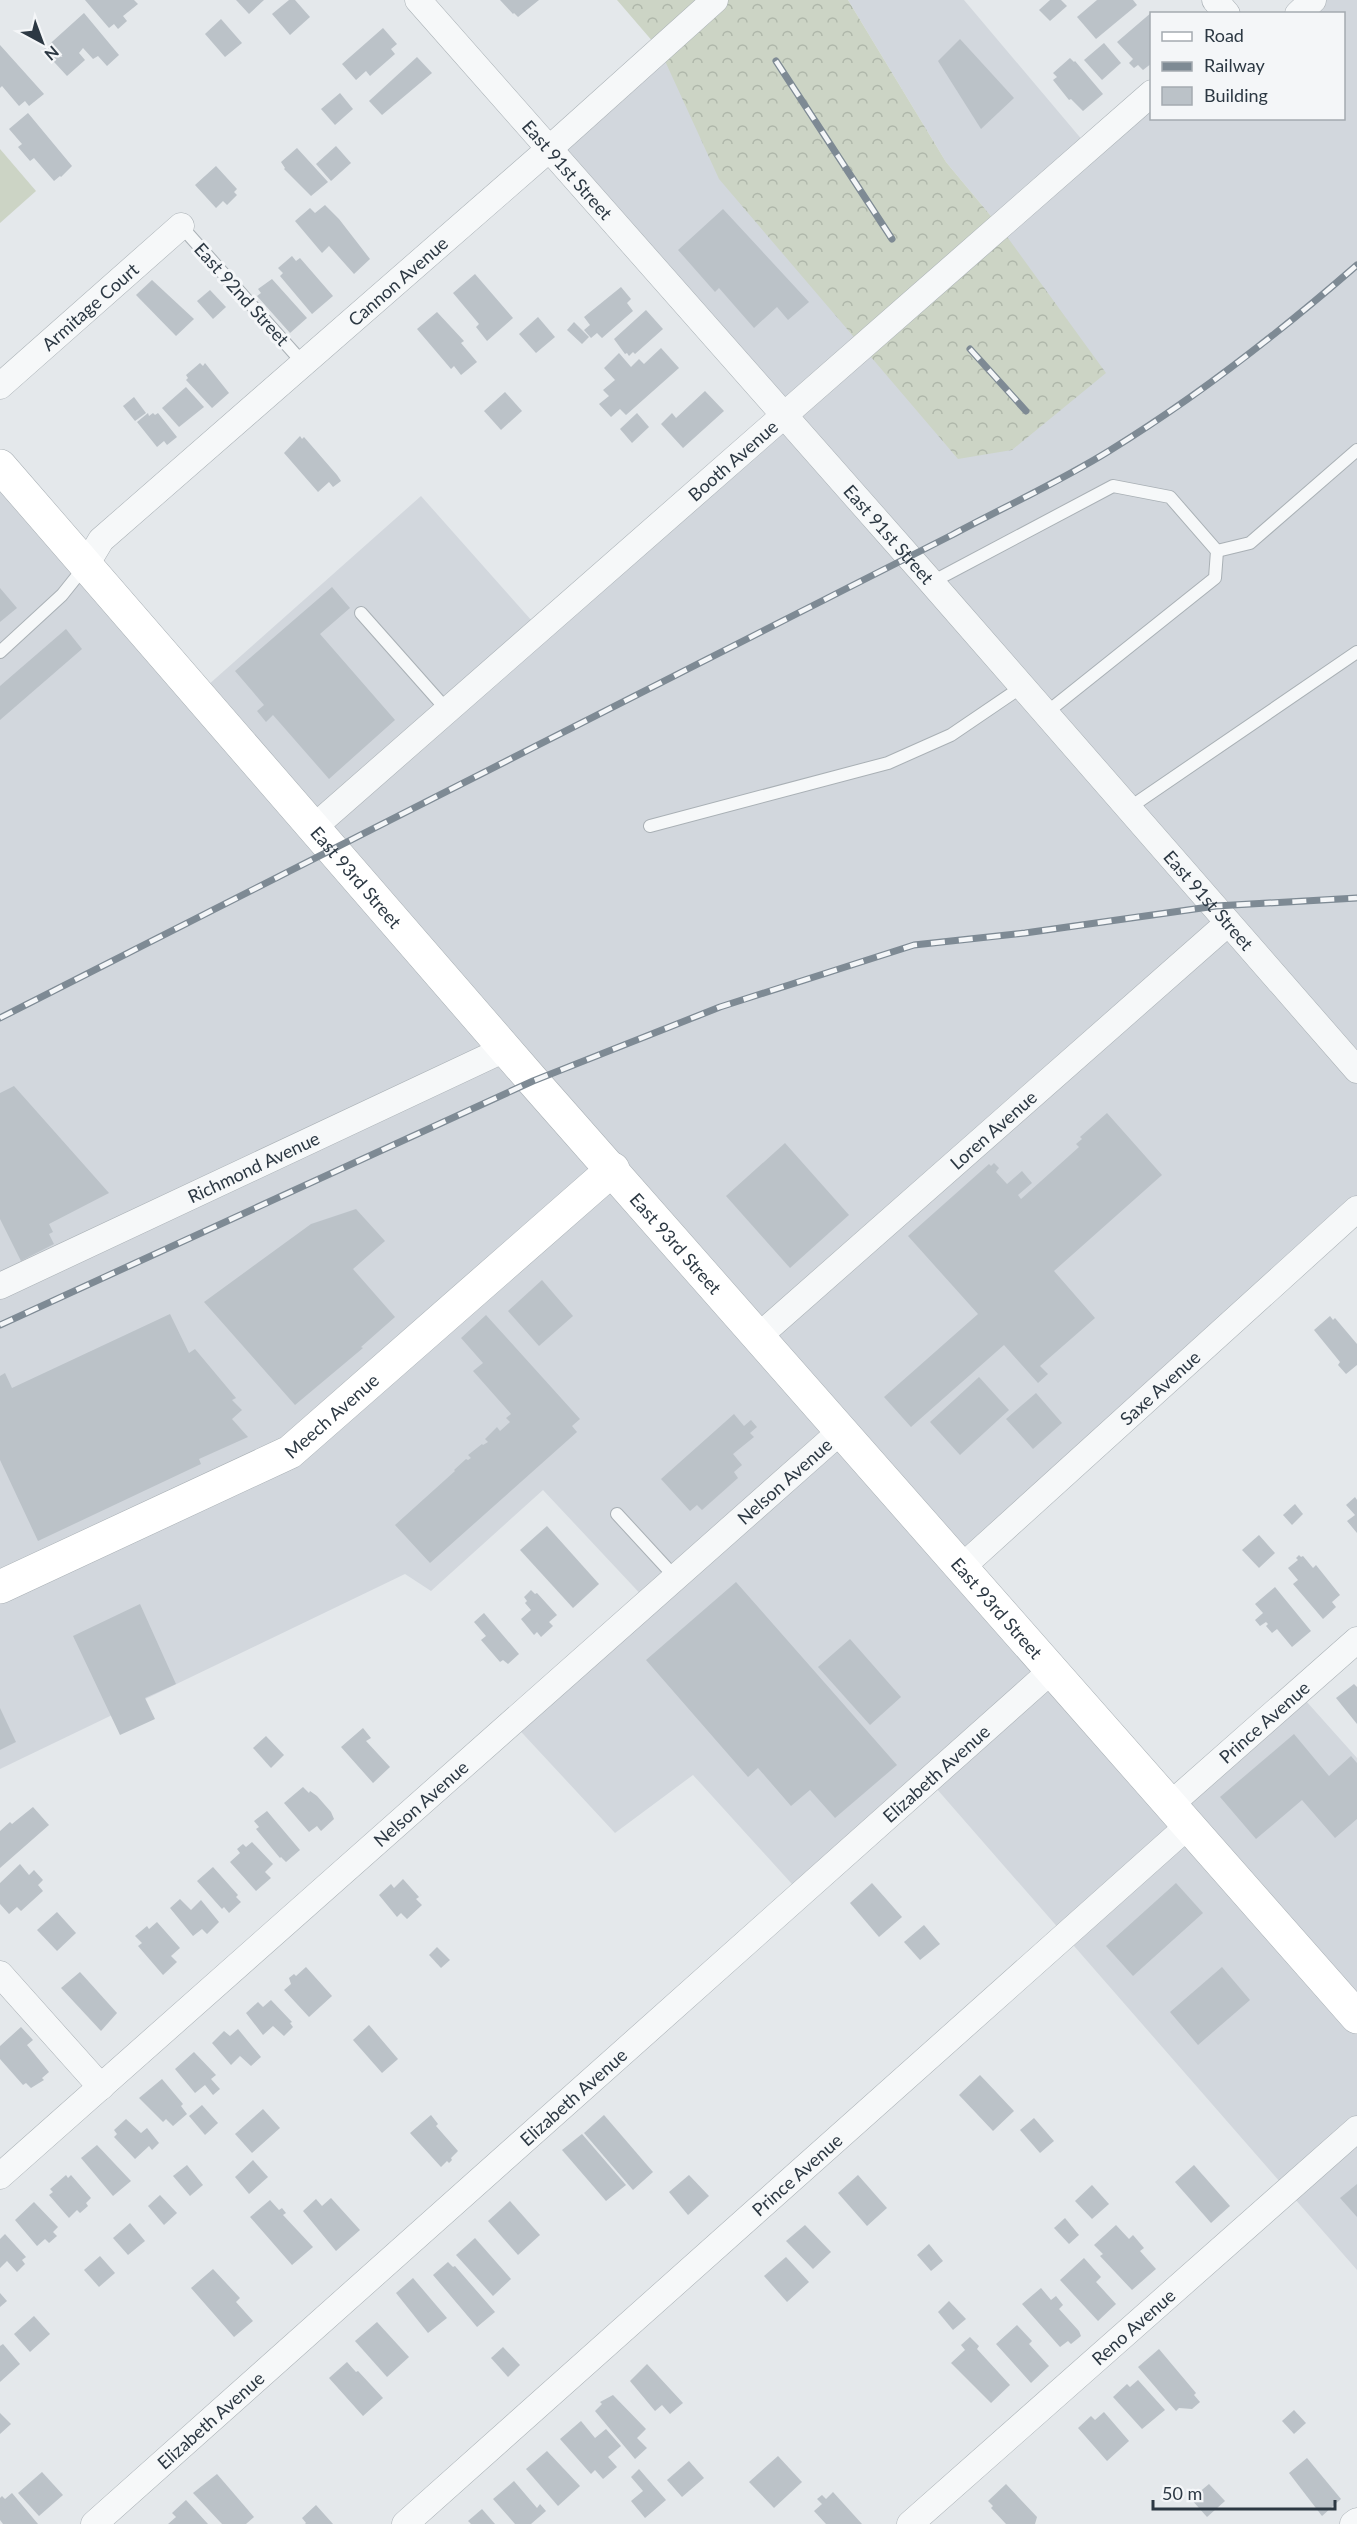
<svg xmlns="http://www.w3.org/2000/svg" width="1357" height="2524" viewBox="0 0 1357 2524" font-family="Lato,sans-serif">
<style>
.built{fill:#d2d7dd}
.forest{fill:url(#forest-crowns)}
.green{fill:#ccd4c5}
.building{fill:#bbc2c8}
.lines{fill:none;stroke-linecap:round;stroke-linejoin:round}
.lane-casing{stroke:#a9b0b5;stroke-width:14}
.street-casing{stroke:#a9b0b5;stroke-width:27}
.secondary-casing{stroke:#a9b0b5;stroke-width:34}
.lane{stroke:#f6f8f9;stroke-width:12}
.street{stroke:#f6f8f9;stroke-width:26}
.secondary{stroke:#fff;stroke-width:33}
.rail-casing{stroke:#7e8a94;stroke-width:7}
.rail{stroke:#f4f6f8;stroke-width:4.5;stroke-dasharray:14;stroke-linecap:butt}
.labels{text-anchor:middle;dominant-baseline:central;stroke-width:6;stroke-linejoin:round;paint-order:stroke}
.street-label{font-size:18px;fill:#2c3843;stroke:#f4f6f8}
</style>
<defs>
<pattern id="forest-crowns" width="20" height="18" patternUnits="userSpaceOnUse" patternTransform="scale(1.5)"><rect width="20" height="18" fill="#ccd4c5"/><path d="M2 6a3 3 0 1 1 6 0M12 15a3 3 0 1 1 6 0" fill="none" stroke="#afb7aa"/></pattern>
</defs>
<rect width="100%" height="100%" fill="#e4e8eb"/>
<!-- built -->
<path class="built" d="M848 0H964L1089 148 1151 93 1152 118H1344V14L1298 13 1313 0H1357V1209L962 1567 1171 1804 1298 1692 1357 1758V2270L929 1780 801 1894 693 1775 615 1833 512 1722 647 1601 543 1490 431 1591 405 1574 0 1769V466L198 694 421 496 540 630 783 416 548 150 660 50 1000 227 946 162Z"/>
<!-- forest -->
<path class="forest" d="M617 0H848L946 162 1000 227 1106 373 1012 450 958 459 719 179 660 50Z"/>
<!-- green -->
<path class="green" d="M0 149 36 191 0 223Z"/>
<!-- building -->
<g class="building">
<path d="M85 0H134L138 4 123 16 127 21 118 29 114 24 109 28Z"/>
<path d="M236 0H264L249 14Z"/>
<path d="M289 0H295L310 17 290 35 272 14Z"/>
<path d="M500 0H539L518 17 514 13 513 14Z"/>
<path d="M1050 0H1061L1067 6 1050 21 1039 10Z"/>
<path d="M1097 0H1133L1137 5 1096 39 1077 17Z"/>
<path d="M1152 12V63L1143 70 1138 65 1134 68 1129 63 1133 59 1117 42Z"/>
<path d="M84 13 119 55 107 66 98 56 93 59 83 48 79 53 85 60 67 76 43 50Z"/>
<path d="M221 19 242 43 225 57 205 34Z"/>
<path d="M383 28 397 44 391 49 395 54 370 76 366 71 356 80 342 64Z"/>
<path d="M960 39 1014 98 981 129 938 61Z"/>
<path d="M1104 43 1121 63 1102 80 1084 60Z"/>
<path d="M0 45 44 94 29 106 25 101 19 106 2 86 0 88Z"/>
<path d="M417 57 432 73 382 115 369 101Z"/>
<path d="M1070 58 1074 62 1075 61 1103 94 1083 111 1071 99 1069 100 1053 80 1057 77 1053 73Z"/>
<path d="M340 93 353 109 335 125 321 109Z"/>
<path d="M28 113 72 166 61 177 60 176 54 181 34 158 30 161 18 147 22 144 9 129Z"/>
<path d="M336 146 351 163 331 181 316 164Z"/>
<path d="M297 148 328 182 311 196 284 169 285 168 281 162Z"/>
<path d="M216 166 237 189 234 192 237 195 227 205 223 201 216 208 195 185Z"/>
<path d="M325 205 339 219 370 259 354 274 329 246 322 253 295 221 310 208 315 213Z"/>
<path d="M723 209 809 302 788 320 777 307 754 328 719 288 715 292 678 250Z"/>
<path d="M292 256 296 261 300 258 333 296 312 314 280 276 283 273 278 268Z"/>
<path d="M475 274 513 318 487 341 476 327 479 324 453 293Z"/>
<path d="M272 279 307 318 290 333 257 296 261 293 258 289Z"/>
<path d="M152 280 194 319 176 336 136 295Z"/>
<path d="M621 287 631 299 627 303 633 311 602 338 597 333 591 338 584 330 590 325 584 317Z"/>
<path d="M210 290 226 307 213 319 197 301Z"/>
<path d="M646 310 663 329 635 354 633 352 629 356 627 353 625 354 614 339Z"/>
<path d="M437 312 464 341 461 343 477 362 461 375 454 366 451 369 417 329Z"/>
<path d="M538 317 555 337 536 353 519 334Z"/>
<path d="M574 322 589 337 582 344 567 330Z"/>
<path d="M661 348 679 368 626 415 620 409 611 417 599 404 609 396 603 390 615 380 604 368 619 353 631 367 639 359 644 364Z"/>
<path d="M200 363 203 366 205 363 229 393 212 408 186 380 188 378 186 375Z"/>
<path d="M186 387 204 407 179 427 162 408Z"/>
<path d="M705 391 724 411 683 448 661 424 672 413 676 418Z"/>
<path d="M505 392 522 411 501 430 484 411Z"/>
<path d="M134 397 146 413 135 421 123 406Z"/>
<path d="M148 413 149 416 153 413 155 415 158 413 177 437 167 445 164 441 157 447 137 422Z"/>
<path d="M637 413 649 427 632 443 620 429Z"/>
<path d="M300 436 302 439 304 437 337 475 341 481 333 487 329 482 318 492 284 453Z"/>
<path d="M332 587 350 608 320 634 395 720 329 779 273 715 266 722 257 711 264 705 235 671Z"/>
<path d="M0 588 17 608 0 622Z"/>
<path d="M66 629 82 649 0 720V686Z"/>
<path d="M14 1086 109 1193 49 1224 53 1232 49 1234 54 1244 21 1261 0 1219V1093Z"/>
<path d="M1107 1113 1162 1175 1054 1271 1095 1318 1040 1366 1048 1374 1038 1383 1004 1345 911 1427 884 1397 978 1314 908 1236 989 1164 991 1166 994 1163 999 1168 996 1172 1007 1184 1022 1171 1032 1183 1018 1195 1021 1199 1079 1147 1076 1144 1082 1139 1080 1137Z"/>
<path d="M785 1143 849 1215 790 1268 726 1196Z"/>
<path d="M356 1209 385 1241 353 1269 395 1317 361 1347 363 1348 295 1405 204 1302 311 1224Z"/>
<path d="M542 1280 573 1316 539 1346 508 1311Z"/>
<path d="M170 1314 189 1353 195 1349 236 1398 232 1400 242 1410 232 1419 248 1437 199 1459 201 1464 38 1541 0 1460V1376L5 1373 12 1388Z"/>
<path d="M486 1315 580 1419 572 1426 577 1432 430 1563 395 1525 455 1471 454 1470 466 1459 468 1460 471 1458 468 1455 482 1444 483 1445 488 1442 485 1439 497 1427 500 1431 510 1422 506 1418 511 1414 473 1371 483 1363 461 1338Z"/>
<path d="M1330 1316 1333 1320 1335 1318 1357 1344V1365L1346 1374 1338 1365 1340 1362 1314 1330Z"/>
<path d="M979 1377 1009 1410 960 1455 930 1422Z"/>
<path d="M1036 1393 1062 1423 1033 1449 1006 1419Z"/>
<path d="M734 1414 744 1426 751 1420 757 1427 750 1433 754 1437 733 1454 742 1465 734 1472 738 1478 702 1510 697 1505 690 1511 661 1479Z"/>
<path d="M1355 1497 1357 1500V1533L1347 1521 1355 1515 1346 1505Z"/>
<path d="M1295 1504 1303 1514 1292 1525 1283 1515Z"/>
<path d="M547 1526 599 1584 573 1608 520 1550Z"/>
<path d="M1259 1535 1275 1553 1259 1568 1242 1550Z"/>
<path d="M1299 1555 1301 1557 1303 1556 1313 1568 1316 1565 1340 1595 1332 1602 1336 1607 1323 1619 1293 1584 1298 1580 1288 1568 1298 1560 1296 1558Z"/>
<path d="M736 1582 897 1765 835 1818 810 1790 791 1806 758 1768 748 1777 646 1660Z"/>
<path d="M1275 1587 1311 1631 1292 1647 1277 1629 1272 1633 1266 1626 1268 1624 1266 1622 1260 1626 1255 1620 1263 1613 1255 1604Z"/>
<path d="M531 1590 535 1594 537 1593 557 1615 549 1622 553 1626 541 1637 537 1632 534 1635 521 1619 531 1610 525 1603 527 1601 524 1597Z"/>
<path d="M140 1604 176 1684 145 1698 155 1719 120 1735 73 1636Z"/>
<path d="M484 1613 519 1654 508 1664 503 1660 500 1662 481 1640 486 1636 474 1622Z"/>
<path d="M850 1639 901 1697 870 1725 818 1667Z"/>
<path d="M1354 1684 1357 1687V1724L1336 1698Z"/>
<path d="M0 1708 16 1742 0 1750Z"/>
<path d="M363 1728 371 1738 366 1741 390 1767 373 1783 341 1747Z"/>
<path d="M1294 1734 1329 1776 1351 1756 1357 1763V1819L1335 1838 1302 1800 1256 1839 1220 1797Z"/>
<path d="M266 1736 284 1755 271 1768 253 1748Z"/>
<path d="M303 1787 309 1793 310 1791 317 1796 331 1812 334 1819 321 1831 317 1826 309 1832 284 1803Z"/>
<path d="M33 1807 49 1825 0 1868V1831L10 1822 12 1824Z"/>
<path d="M267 1811 300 1850 286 1862 281 1857 280 1858 256 1829 259 1827 254 1821Z"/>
<path d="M252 1842 273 1864 265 1872 271 1878 256 1891 230 1862 240 1853 237 1849 243 1844 246 1847Z"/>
<path d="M20 1864 29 1875 34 1870 43 1880 38 1885 43 1891 21 1911 17 1907 9 1914 0 1904V1883Z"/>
<path d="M213 1867 238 1895 236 1897 241 1902 229 1913 224 1907 222 1909 197 1881Z"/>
<path d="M403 1879 419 1897 416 1899 422 1905 407 1919 401 1913 397 1917 379 1895 391 1884 394 1888Z"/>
<path d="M872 1883 902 1917 879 1937 850 1903Z"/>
<path d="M1176 1883 1203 1913 1133 1976 1106 1946Z"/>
<path d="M180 1899 191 1910 201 1900 219 1922 207 1934 202 1929 193 1936 170 1908Z"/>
<path d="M57 1912 76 1933 57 1951 37 1930Z"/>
<path d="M157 1922 180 1948 171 1956 177 1962 163 1975 138 1946 142 1943 135 1936 147 1926 149 1929Z"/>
<path d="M924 1925 940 1944 920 1960 904 1942Z"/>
<path d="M437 1947 450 1960 441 1968 429 1955Z"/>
<path d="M306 1967 332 1996 309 2017 284 1990 291 1984 289 1978 294 1974 296 1976Z"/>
<path d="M1222 1967 1250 2000 1198 2045 1170 2012Z"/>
<path d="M80 1972 117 2013 101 2031 61 1988Z"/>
<path d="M271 2000 292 2022 290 2023 293 2027 284 2036 273 2026 263 2035 246 2013 258 2002 263 2007Z"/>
<path d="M369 2025 398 2059 382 2073 353 2040Z"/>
<path d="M21 2027 33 2040 27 2045 49 2072 42 2078 44 2080 31 2088 26 2083 23 2085 0 2059V2046Z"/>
<path d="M238 2029 261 2057 251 2066 240 2056 231 2065 212 2043 224 2031 230 2036Z"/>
<path d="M194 2052 216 2075 211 2079 220 2089 213 2095 205 2085 195 2093 175 2069Z"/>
<path d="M980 2075 1014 2111 993 2131 959 2095Z"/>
<path d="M162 2079 183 2104 181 2106 187 2114 173 2126 166 2119 163 2122 139 2098Z"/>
<path d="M202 2105 218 2123 205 2135 189 2116Z"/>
<path d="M263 2109 280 2128 252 2153 235 2134Z"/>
<path d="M431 2115 438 2124 436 2126 458 2151 451 2158 452 2160 449 2163 447 2161 441 2167 410 2133Z"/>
<path d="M604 2115 653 2172 633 2190 584 2133Z"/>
<path d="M1034 2118 1054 2141 1040 2153 1020 2130Z"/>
<path d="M126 2119 141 2133 147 2128 159 2143 152 2150 149 2146 135 2159 114 2137 117 2134 114 2130Z"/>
<path d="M582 2134 626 2185 606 2201 562 2150Z"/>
<path d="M97 2145 131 2181 113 2196 81 2158Z"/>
<path d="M253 2160 268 2177 249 2194 235 2177Z"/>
<path d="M187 2165 203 2185 190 2196 173 2176Z"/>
<path d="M1194 2165 1230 2206 1211 2223 1175 2182Z"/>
<path d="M66 2175 68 2178 71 2175 91 2198 86 2203 88 2206 80 2213 77 2210 69 2218 49 2195 53 2192 50 2189Z"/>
<path d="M689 2175 709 2196 688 2215 669 2192Z"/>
<path d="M858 2175 887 2208 867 2226 838 2193Z"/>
<path d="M1357 2184V2217L1340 2198Z"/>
<path d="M1092 2185 1109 2204 1092 2219 1075 2201Z"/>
<path d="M160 2195 177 2213 164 2225 148 2206Z"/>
<path d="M331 2198 360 2230 336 2251 303 2211 316 2199 322 2206Z"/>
<path d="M270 2200 279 2210 282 2208 286 2213 283 2215 313 2247 292 2265 250 2217Z"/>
<path d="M510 2201 540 2235 518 2255 488 2221Z"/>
<path d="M34 2202 58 2227 53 2232 57 2236 49 2243 45 2239 37 2246 15 2220Z"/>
<path d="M1065 2218 1079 2235 1069 2244 1054 2228Z"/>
<path d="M130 2223 145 2241 128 2255 113 2238Z"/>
<path d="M805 2225 831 2252 813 2269 786 2241Z"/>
<path d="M1116 2225 1129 2239 1133 2235 1144 2248 1140 2251 1156 2269 1132 2290 1100 2256 1103 2254 1094 2245Z"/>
<path d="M5 2234 26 2257 22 2260 25 2264 17 2272 7 2261 0 2268V2239Z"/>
<path d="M475 2238 511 2279 493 2296 456 2255Z"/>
<path d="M929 2244 943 2261 931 2271 917 2255Z"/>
<path d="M100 2256 115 2273 99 2287 84 2270Z"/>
<path d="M786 2257 809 2282 787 2302 764 2276Z"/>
<path d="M1084 2258 1101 2277 1096 2282 1116 2304 1098 2321 1060 2280Z"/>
<path d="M448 2262 453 2267 455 2266 495 2312 477 2327 433 2275Z"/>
<path d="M213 2269 240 2298 236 2302 253 2321 234 2337 191 2288Z"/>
<path d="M413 2278 447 2318 428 2333 396 2293Z"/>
<path d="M1041 2288 1051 2300 1056 2296 1063 2305 1059 2309 1079 2331 1081 2336 1071 2344 1068 2341 1060 2347 1022 2304Z"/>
<path d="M0 2293 7 2301 0 2307Z"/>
<path d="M949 2301 966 2319 953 2330 938 2312Z"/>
<path d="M34 2316 50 2334 30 2352 14 2334Z"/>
<path d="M377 2322 409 2357 387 2377 355 2341Z"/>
<path d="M1017 2325 1032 2341 1029 2344 1049 2366 1031 2383 996 2344Z"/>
<path d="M970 2337 979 2346 977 2349 1010 2385 991 2403 951 2363 965 2350 961 2345Z"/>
<path d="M3 2344 20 2364 0 2382V2346Z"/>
<path d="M503 2347 520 2365 508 2377 491 2358Z"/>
<path d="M1159 2349 1196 2393 1194 2395 1200 2402 1192 2409 1179 2408 1176 2411 1138 2367Z"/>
<path d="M347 2362 356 2372 358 2371 383 2398 363 2416 329 2378Z"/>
<path d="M647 2364 683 2403 670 2414 662 2405 655 2411 630 2381Z"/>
<path d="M1138 2380 1165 2410 1142 2429 1113 2397 1127 2384 1130 2387Z"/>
<path d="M613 2395 646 2429 637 2438 647 2448 635 2459 595 2411 602 2404 600 2402Z"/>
<path d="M1294 2410 1306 2423 1294 2434 1282 2421Z"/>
<path d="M1104 2412 1129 2441 1107 2461 1078 2428 1091 2416 1095 2420Z"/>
<path d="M0 2413 11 2424 0 2434Z"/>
<path d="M581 2421 595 2438 606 2429 621 2446 608 2457 617 2467 603 2479 595 2470 591 2474 560 2439Z"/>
<path d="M547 2451 580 2486 558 2506 526 2469Z"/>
<path d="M778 2456 802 2482 774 2508 749 2482Z"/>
<path d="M1307 2458 1341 2499 1322 2516 1289 2473Z"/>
<path d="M689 2461 704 2478 682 2497 667 2480Z"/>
<path d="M639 2469 666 2500 645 2518 631 2501 643 2491 631 2477Z"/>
<path d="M42 2472 63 2495 39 2516 18 2493Z"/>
<path d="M217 2474 254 2517 246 2524H222L193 2493Z"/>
<path d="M514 2481 537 2508 540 2504 546 2511 531 2524H515L493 2499Z"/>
<path d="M1006 2484 1037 2517 1035 2524H1006L991 2508 993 2506 988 2501Z"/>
<path d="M1209 2484 1225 2501 1207 2517 1191 2499Z"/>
<path d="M833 2492 862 2524H826L814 2511 822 2504 817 2499 822 2495 826 2499Z"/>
<path d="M12 2493 38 2524H3L0 2520V2498L2 2496 5 2499Z"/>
<path d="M186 2500 208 2524H168L176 2517 172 2513Z"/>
<path d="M316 2505 333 2524H305L306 2523 302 2518Z"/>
<path d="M482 2509 495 2524H471L468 2521Z"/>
</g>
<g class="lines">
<defs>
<g id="lane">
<path d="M181 226 303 363"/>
<path d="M1217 551 1250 543 1357 450"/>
<path d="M932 582 1113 486 1170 497 1217 551 1215 578 1046 713"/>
<path d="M361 613 447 710"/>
<path d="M0 652 62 595 86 565"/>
<path d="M1129 808 1357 652"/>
<path d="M650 826 888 763 951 735 1023 686"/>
<path d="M617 1514 675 1577"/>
</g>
<g id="street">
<path id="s1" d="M418 0 925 575 1357 1070"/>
<path d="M1215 0 1227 14"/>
<path d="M1298 14 1313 0"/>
<path id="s2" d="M0 386 181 226"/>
<path id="s3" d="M86 565 101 540 548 150 715 0"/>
<path id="s4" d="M313 828 1152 93"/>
<path id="s5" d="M0 1286 507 1048"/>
<path id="s6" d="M759 1336 1228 923"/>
<path id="s7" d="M962 1567 1357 1209"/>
<path id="s8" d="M1171 1804 1357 1640"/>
<path d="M0 1974 101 2087"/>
<path id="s9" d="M0 2176 842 1430"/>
<path id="s10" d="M94 2524 1052 1670"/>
<path id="s11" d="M405 2524 1189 1825"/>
<path id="s12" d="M910 2524 1357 2129"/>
<path d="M1353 2524 1357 2521"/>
</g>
<g id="secondary">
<path id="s13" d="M0 466 533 1081 1357 2017"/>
<path id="s14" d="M0 1587 290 1452 613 1169"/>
</g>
</defs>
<!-- lane casing -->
<use href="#lane" class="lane-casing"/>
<!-- street casing -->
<use href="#street" class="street-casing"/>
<!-- secondary casing -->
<use href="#secondary" class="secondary-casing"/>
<!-- lane -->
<use href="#lane" class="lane"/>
<!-- street -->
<use href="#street" class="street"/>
<!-- secondary -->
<use href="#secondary" class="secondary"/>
<defs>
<g id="rail">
<path d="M776 61 892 239"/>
<path d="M970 349 1026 411"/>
<path d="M0 1018 952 535C1004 507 1059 482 1109 451 1197 397 1279 333 1357 265"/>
<path d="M0 1325 533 1081 720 1007 914 945 1025 933 1216 906 1357 898"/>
</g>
</defs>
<!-- rail casing -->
<use href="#rail" class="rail-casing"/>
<!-- rail -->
<use href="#rail" class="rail"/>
</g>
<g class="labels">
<!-- street labels -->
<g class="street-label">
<text stroke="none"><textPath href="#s1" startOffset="226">East 91st Street</textPath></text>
<text stroke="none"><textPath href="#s3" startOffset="423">Cannon Avenue</textPath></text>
<text transform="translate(242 294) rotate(48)">East 92nd Street</text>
<text stroke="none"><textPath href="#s2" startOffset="120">Armitage Court</textPath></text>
<text stroke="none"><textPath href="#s4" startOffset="558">Booth Avenue</textPath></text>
<text stroke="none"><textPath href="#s1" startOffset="712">East 91st Street</textPath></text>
<text stroke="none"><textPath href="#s13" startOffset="544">East 93rd Street</textPath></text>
<text stroke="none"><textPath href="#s1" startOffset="1198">East 91st Street</textPath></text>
<text stroke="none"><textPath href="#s6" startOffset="312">Loren Avenue</textPath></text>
<text stroke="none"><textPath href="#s5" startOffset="280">Richmond Avenue</textPath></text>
<text stroke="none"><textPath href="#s13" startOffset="1030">East 93rd Street</textPath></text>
<text stroke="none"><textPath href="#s7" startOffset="267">Saxe Avenue</textPath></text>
<text stroke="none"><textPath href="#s14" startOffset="375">Meech Avenue</textPath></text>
<text stroke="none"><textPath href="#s9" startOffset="1048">Nelson Avenue</textPath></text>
<text stroke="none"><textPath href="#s13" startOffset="1516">East 93rd Street</textPath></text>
<text stroke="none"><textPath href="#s8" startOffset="124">Prince Avenue</textPath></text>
<text stroke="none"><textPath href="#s10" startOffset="1128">Elizabeth Avenue</textPath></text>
<text stroke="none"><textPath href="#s9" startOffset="562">Nelson Avenue</textPath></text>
<text stroke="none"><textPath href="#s10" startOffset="642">Elizabeth Avenue</textPath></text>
<text stroke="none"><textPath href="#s11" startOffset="525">Prince Avenue</textPath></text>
<text stroke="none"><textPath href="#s12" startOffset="298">Reno Avenue</textPath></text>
<text stroke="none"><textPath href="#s10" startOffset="156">Elizabeth Avenue</textPath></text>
</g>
</g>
<!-- legend -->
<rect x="1150" y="12" width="195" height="108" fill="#f4f6f8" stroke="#a4aab0" stroke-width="1.5"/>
<rect x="1162" y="32" width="30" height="9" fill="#ffffff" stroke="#a4aab0" stroke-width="1.5"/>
<text x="1204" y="42" font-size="18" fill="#2c3843">Road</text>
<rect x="1162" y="62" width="30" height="9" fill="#7e8a94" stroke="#a4aab0" stroke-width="1.5"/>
<text x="1204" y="72" font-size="18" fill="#2c3843">Railway</text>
<rect x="1162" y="87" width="30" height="18" fill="#bbc2c8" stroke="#a4aab0" stroke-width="1.5"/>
<text x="1204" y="102" font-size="18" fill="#2c3843">Building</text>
<!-- north arrow -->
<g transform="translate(42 42) rotate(139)" stroke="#f4f6f8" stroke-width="4.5" paint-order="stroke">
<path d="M0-4.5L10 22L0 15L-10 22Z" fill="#2c3843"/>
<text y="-9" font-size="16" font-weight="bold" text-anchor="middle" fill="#2c3843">N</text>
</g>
<!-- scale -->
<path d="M1153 2500v9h182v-9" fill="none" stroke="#2c3843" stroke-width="3"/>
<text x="1162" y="2500" font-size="18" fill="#2c3843" stroke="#f4f6f8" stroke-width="4.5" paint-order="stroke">50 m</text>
</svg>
